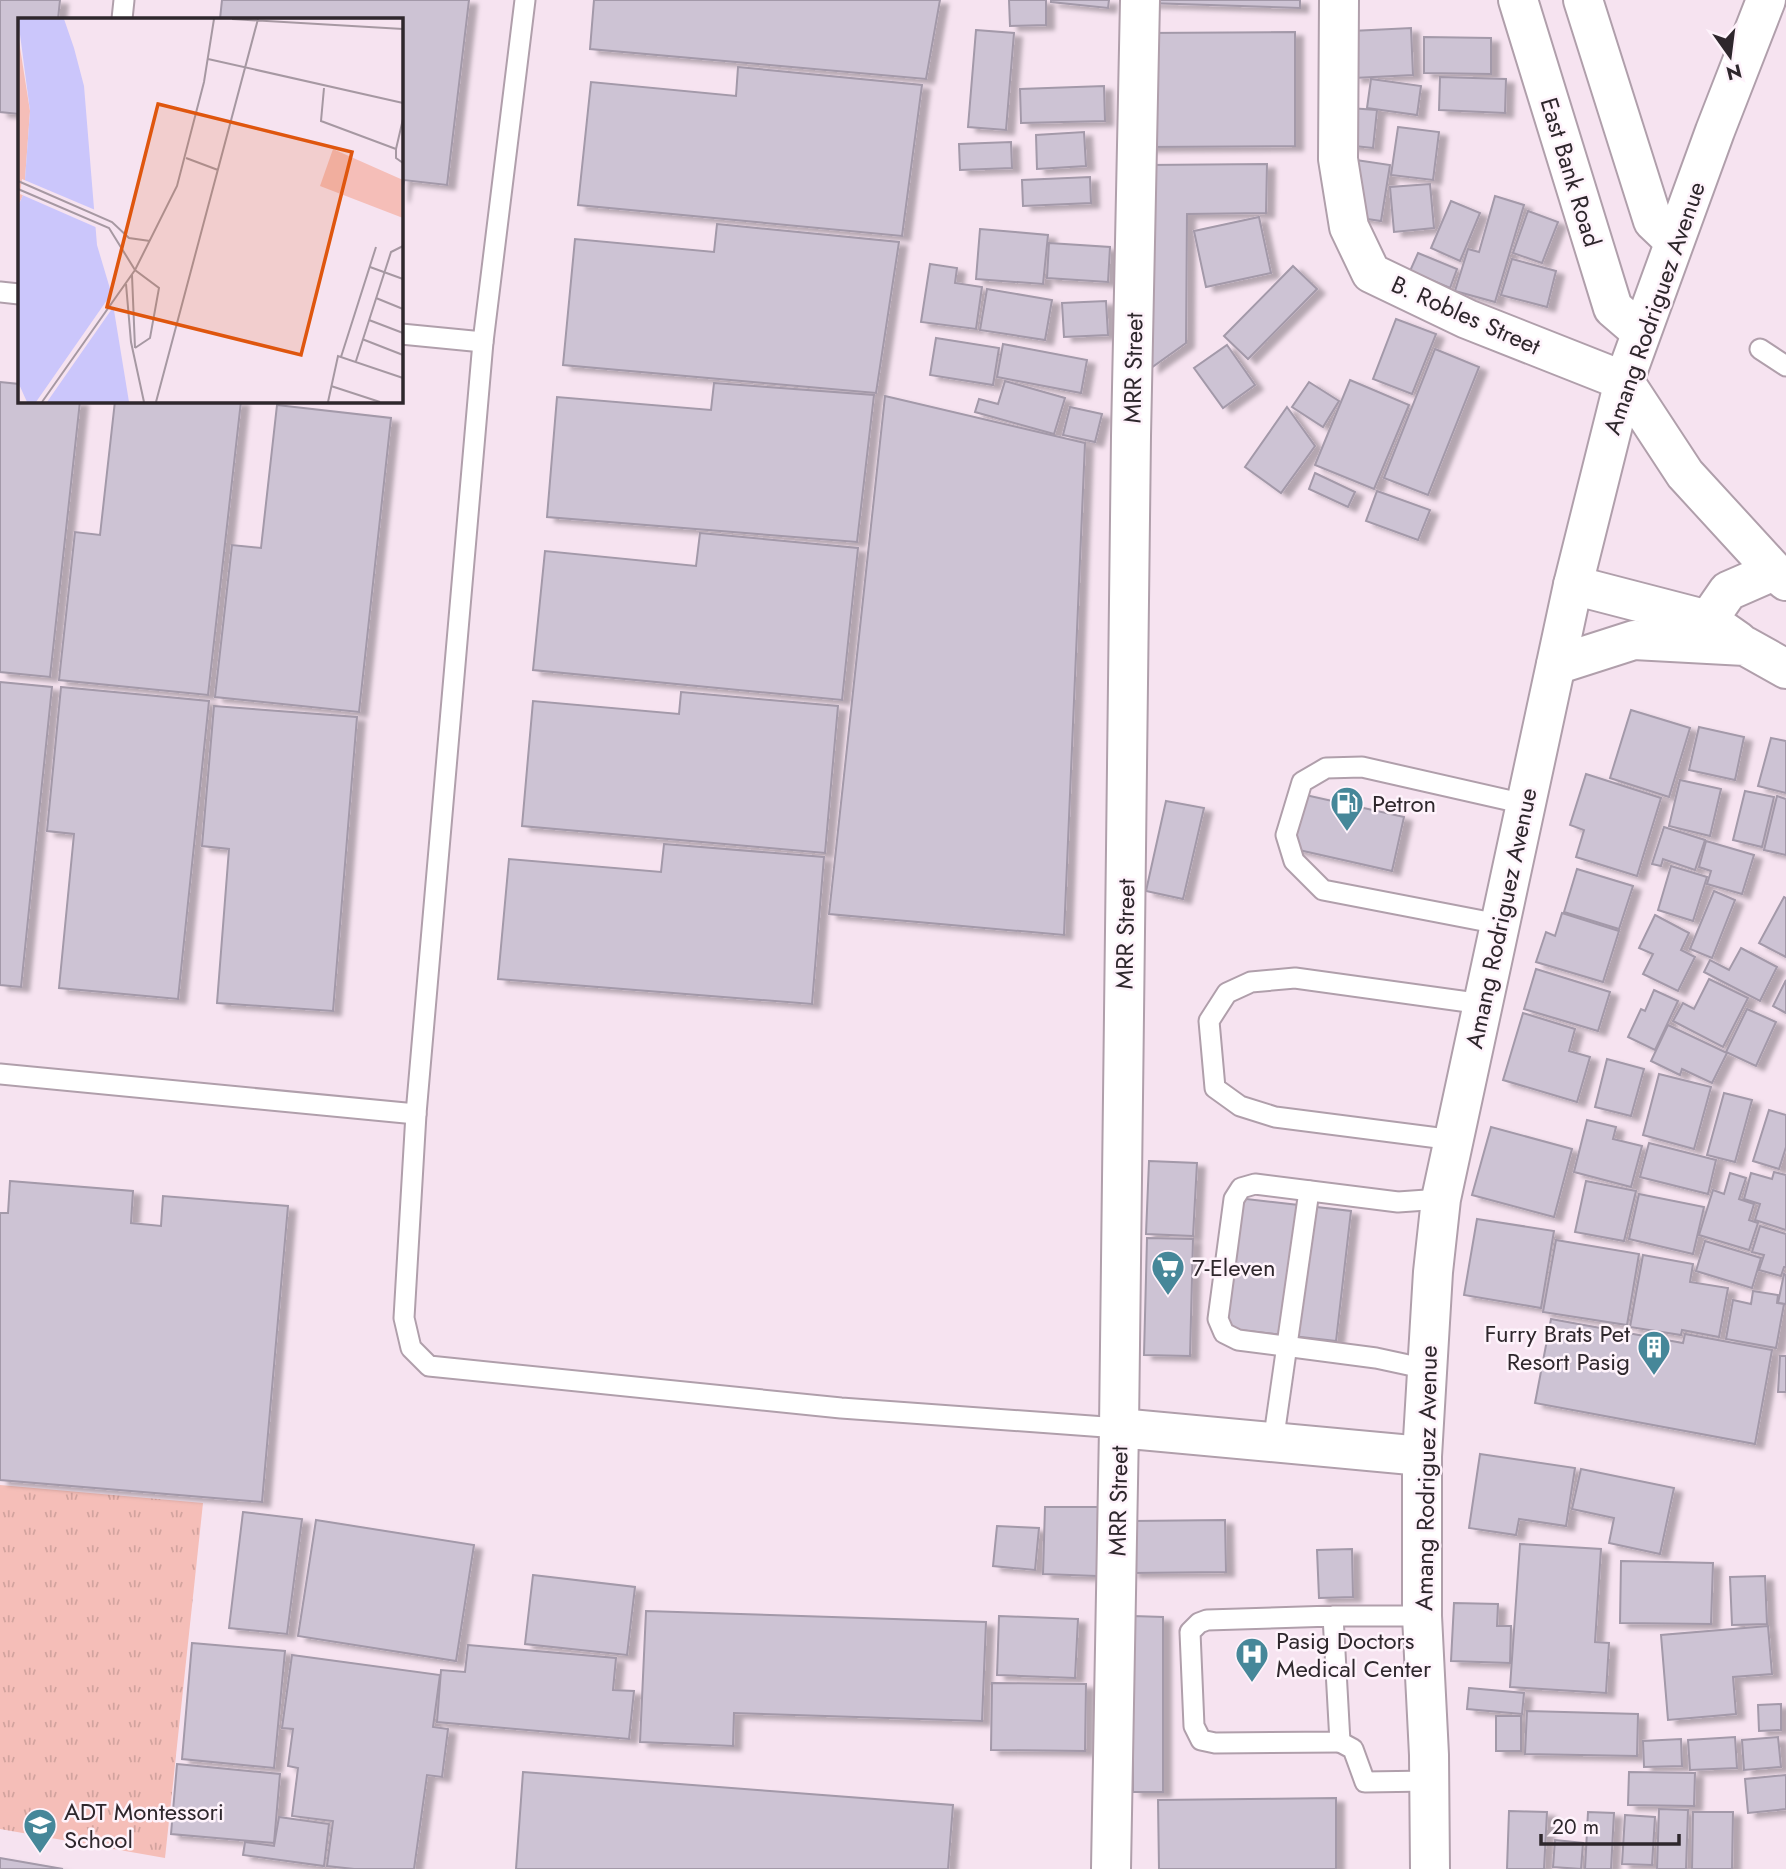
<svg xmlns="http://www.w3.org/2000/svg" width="1786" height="1869" viewBox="0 0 1786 1869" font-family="Jost,sans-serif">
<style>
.grass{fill:url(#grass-tufts)}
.pier{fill:#f6e3f0}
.building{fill:#cdc3d4;stroke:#a399a9;stroke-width:2;filter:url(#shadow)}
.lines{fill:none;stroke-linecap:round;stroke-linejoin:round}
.service-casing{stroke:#b09fab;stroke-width:23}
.minor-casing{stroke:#b09fab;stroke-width:42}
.tertiary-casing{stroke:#b09fab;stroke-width:42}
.secondary-casing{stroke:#b09fab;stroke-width:42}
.service{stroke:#fff;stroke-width:19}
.minor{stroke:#fff;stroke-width:38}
.tertiary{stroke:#fff;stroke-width:38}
.secondary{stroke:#fff;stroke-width:38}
.labels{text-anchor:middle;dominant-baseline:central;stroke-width:5;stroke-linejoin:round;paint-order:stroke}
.street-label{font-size:24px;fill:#2e272c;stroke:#fef3fb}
.poi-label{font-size:24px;fill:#2e272c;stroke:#fef3fb;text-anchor:start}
.inset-road{fill:none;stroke:#a698a2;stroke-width:2}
.view{fill:#df560e;fill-opacity:0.15;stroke:#df560e;stroke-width:3.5}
.inset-edge{fill:none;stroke:#2e272c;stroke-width:3.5}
</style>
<defs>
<pattern id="grass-tufts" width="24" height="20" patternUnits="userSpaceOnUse" patternTransform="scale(1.75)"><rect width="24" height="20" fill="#f5beb8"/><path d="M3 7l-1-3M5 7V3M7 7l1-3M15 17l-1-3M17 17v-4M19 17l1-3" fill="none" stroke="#d2a39e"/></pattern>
<filter id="shadow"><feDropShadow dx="8" dy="4.5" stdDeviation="2" flood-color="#0004"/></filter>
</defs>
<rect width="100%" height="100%" fill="#f6e3f0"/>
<!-- grass -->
<path class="grass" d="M0 1485 203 1503 165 1858 0 1829Z"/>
<!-- pier -->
<path class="pier" d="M1737 0H1786V93L1774 124 1729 20Z"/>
<!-- building -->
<g class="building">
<path d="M0 0H60L58 19H19V114L0 112Z"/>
<path d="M222 0H469L447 185 404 180 401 198V19H220Z"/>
<path d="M594 0H940L926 79 590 49Z"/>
<path d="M1009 0H1046V25L1010 26Z"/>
<path d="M1051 0H1109L1108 8 1051 2Z"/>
<path d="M1149 0H1300V8L1148 3Z"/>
<path d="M1411 28 1413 75 1354 78 1352 31Z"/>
<path d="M976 30 1014 33 1006 130 968 127Z"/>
<path d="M1295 32V146L1145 147V33Z"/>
<path d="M1424 37 1491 38V74L1424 73Z"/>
<path d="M738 67 922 85 902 236 578 205 591 82 736 96Z"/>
<path d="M1440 77 1506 79 1505 113 1439 110Z"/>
<path d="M1371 79 1421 86 1417 115 1367 108Z"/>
<path d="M1104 86 1105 121 1021 123 1020 89Z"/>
<path d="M1349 108 1377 110 1373 148 1345 145Z"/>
<path d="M1398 127 1439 132 1433 180 1391 175Z"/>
<path d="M1084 132 1086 166 1037 169 1036 135Z"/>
<path d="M1011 142 1012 168 960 170 959 144Z"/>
<path d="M1356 160 1390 165 1381 221 1347 216Z"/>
<path d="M1267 164 1266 213 1187 214 1186 343 1151 368 1147 165Z"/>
<path d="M1090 177 1091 203 1023 206 1022 180Z"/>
<path d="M1430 184 1434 228 1394 232 1390 187Z"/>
<path d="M1495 196 1524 205 1495 302 1455 291 1468 249 1479 252Z"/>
<path d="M1451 201 1480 213 1460 261 1431 248Z"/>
<path d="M1528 211 1558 222 1542 263 1513 253Z"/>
<path d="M1259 217 1271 273 1206 287 1194 231Z"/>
<path d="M717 224 899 242 876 393 563 365 575 239 714 252Z"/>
<path d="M980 229 1048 235 1043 284 976 279Z"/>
<path d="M1049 243 1110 247 1108 282 1047 278Z"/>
<path d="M1418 253 1457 269 1450 288 1410 271Z"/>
<path d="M1512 259 1556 271 1547 307 1501 295Z"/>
<path d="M930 264 957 268 955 283 982 287 976 329 921 322Z"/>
<path d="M1293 266 1317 289 1248 359 1224 336Z"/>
<path d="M987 289 1052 300 1045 340 980 330Z"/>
<path d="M1106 301 1108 335 1064 337 1062 303Z"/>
<path d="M1396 319 1436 334 1412 394 1373 379Z"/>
<path d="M936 338 999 348 993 385 930 375Z"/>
<path d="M1003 344 1087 360 1081 393 997 377Z"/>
<path d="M1227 345 1255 385 1223 408 1194 368Z"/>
<path d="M1435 349 1479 367 1428 495 1384 478Z"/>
<path d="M1350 380 1409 405 1374 489 1315 465Z"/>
<path d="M1005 381 1065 398 1054 434 975 412 979 399 998 404Z"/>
<path d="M0 382 19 384V401H80L50 677 0 672Z"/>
<path d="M1309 382 1339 401 1323 427 1292 407Z"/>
<path d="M714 383 874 395 857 542 547 517 557 397 711 410Z"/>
<path d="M885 396 1085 443 1064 935 829 914Z"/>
<path d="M115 401H241L208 695 59 680 75 532 100 535Z"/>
<path d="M277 405 391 418 359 712 215 697 232 545 261 548Z"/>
<path d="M1070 407 1102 414 1095 442 1063 435Z"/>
<path d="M1287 407 1315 446 1281 493 1245 467Z"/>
<path d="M1315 473 1355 492 1348 507 1309 489Z"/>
<path d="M1377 491 1430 510 1418 540 1366 521Z"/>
<path d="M700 533 858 548 842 700 533 670 545 551 696 566Z"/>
<path d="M0 682 52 687 21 987 0 985Z"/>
<path d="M61 687 209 701 178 999 59 988 74 834 47 831Z"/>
<path d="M681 692 838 706 825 853 522 826 533 701 679 714Z"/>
<path d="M214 706 357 717 333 1011 217 1003 229 849 202 846Z"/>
<path d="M1631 710 1690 728 1669 797 1610 778Z"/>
<path d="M1699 727 1744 737 1735 780 1689 770Z"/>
<path d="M1771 738 1786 741V793L1758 786Z"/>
<path d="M1586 774 1661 798 1637 876 1576 857 1584 830 1570 825Z"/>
<path d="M1680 780 1721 789 1710 836 1669 826Z"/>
<path d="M1745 791 1774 797 1762 847 1733 840Z"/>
<path d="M1301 794 1404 817 1392 871 1290 848Z"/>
<path d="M1777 796 1786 799V855L1764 850Z"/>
<path d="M1166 801 1204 808 1183 899 1146 891Z"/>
<path d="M1664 827 1705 840 1695 870 1663 859 1661 866 1652 864Z"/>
<path d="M1706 841 1754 855 1742 894 1707 884 1711 871 1699 867Z"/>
<path d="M664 844 824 857 812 1004 498 979 509 859 661 872Z"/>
<path d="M1671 866 1707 877 1693 921 1658 910Z"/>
<path d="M1577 869 1633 886 1619 929 1564 912Z"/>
<path d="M1714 891 1735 900 1712 958 1690 949Z"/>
<path d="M1784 897 1786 898V957L1759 943Z"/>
<path d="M1562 913 1619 931 1603 982 1536 962 1546 932 1555 936Z"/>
<path d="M1655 915 1689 933 1681 950 1695 957 1678 991 1643 974 1653 954 1639 948Z"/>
<path d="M1741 948 1777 967 1760 1001 1704 972 1710 960 1729 970Z"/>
<path d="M1536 969 1610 992 1598 1031 1524 1009Z"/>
<path d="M1709 979 1748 998 1723 1047 1673 1021 1683 1003 1694 1009Z"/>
<path d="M1786 980V1013L1773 1006Z"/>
<path d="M1654 990 1678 1001 1655 1050 1628 1037 1641 1009 1645 1011Z"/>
<path d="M1747 1009 1776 1022 1756 1066 1726 1052Z"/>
<path d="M1523 1013 1575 1029 1569 1051 1590 1057 1577 1102 1503 1080Z"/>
<path d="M1668 1025 1727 1053 1712 1083 1682 1069 1680 1075 1651 1061Z"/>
<path d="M1607 1059 1644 1069 1631 1116 1595 1107Z"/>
<path d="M1659 1074 1711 1087 1694 1149 1643 1135Z"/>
<path d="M1724 1093 1752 1100 1735 1162 1707 1155Z"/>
<path d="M1769 1110 1786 1115V1147L1779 1169 1753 1161Z"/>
<path d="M1587 1120 1616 1127 1613 1139 1642 1146 1631 1187 1574 1172Z"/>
<path d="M1491 1127 1572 1149 1554 1217 1472 1195Z"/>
<path d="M1649 1143 1716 1160 1708 1194 1640 1177Z"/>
<path d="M1149 1161 1197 1163 1193 1236 1146 1234Z"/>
<path d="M1774 1172 1786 1175V1230L1755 1220 1760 1204 1744 1199 1751 1173 1772 1179Z"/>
<path d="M1730 1173 1746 1178 1739 1199 1754 1204 1749 1220 1758 1223 1749 1250 1699 1235 1713 1190 1724 1194Z"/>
<path d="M10 1181 133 1191 131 1223 161 1226 163 1196 288 1206 262 1502 0 1480V1213H8Z"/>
<path d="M1586 1181 1636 1191 1624 1241 1575 1232Z"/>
<path d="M1639 1194 1704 1207 1693 1254 1629 1239Z"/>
<path d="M1229 1197 1351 1211 1336 1341 1214 1327Z"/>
<path d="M1477 1219 1554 1231 1541 1308 1464 1295Z"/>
<path d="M1760 1226 1786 1234V1267H1784L1781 1276 1759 1270 1764 1255 1752 1252Z"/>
<path d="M1147 1238 1193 1239 1190 1356 1144 1355Z"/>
<path d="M1556 1240 1639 1254 1627 1325 1543 1312Z"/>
<path d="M1705 1241 1761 1258 1752 1288 1696 1271Z"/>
<path d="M1643 1255 1693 1264 1690 1282 1728 1288 1719 1337 1682 1330 1681 1335 1630 1327Z"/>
<path d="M1784 1274 1786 1275V1304L1778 1303Z"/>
<path d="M1753 1291 1778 1295 1777 1303 1784 1304 1776 1348 1726 1339 1733 1300 1751 1304Z"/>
<path d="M1551 1319 1683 1343 1685 1334 1772 1350 1755 1444 1535 1403Z"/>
<path d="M1780 1356H1786V1392H1778Z"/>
<path d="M1480 1454 1575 1468 1566 1526 1519 1519 1516 1535 1469 1528Z"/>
<path d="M1581 1469 1674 1488 1660 1554 1609 1543 1614 1518 1572 1509Z"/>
<path d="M1045 1507H1098L1097 1576 1043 1574Z"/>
<path d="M243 1512 302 1519 287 1634 229 1628Z"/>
<path d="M316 1520 474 1545 456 1661 298 1636Z"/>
<path d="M1225 1520 1226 1572 1131 1573 1132 1521Z"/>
<path d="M997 1526 1039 1528 1035 1570 993 1566Z"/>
<path d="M1520 1544 1601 1549 1595 1642 1609 1643 1606 1693 1510 1687Z"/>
<path d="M1352 1549 1353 1597 1319 1598 1317 1550Z"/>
<path d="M1621 1561 1713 1563 1711 1624 1620 1623Z"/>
<path d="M533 1575 635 1587 627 1655 525 1644Z"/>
<path d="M1765 1576 1767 1624 1732 1625 1730 1577Z"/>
<path d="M1454 1603 1498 1604 1497 1626H1511L1510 1663 1451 1661Z"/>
<path d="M646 1611 986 1622 982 1721 734 1713 733 1746 640 1742Z"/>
<path d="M999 1616 1078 1619 1075 1678 997 1675Z"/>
<path d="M1133 1616 1163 1617V1792H1133Z"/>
<path d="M1768 1626 1772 1674 1733 1677 1736 1714 1668 1720 1661 1635Z"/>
<path d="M192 1643 285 1651 274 1768 182 1759Z"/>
<path d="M468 1645 616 1658 613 1690 634 1691 629 1739 437 1722 441 1670 465 1672Z"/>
<path d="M292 1655 440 1675 433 1727 448 1729 442 1777 427 1775 414 1869H354L327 1866 333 1821 292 1816 298 1768 288 1766 293 1729 282 1728Z"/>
<path d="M992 1683 1086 1684 1085 1751 991 1750Z"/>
<path d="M1469 1688 1524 1693 1522 1714 1467 1709Z"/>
<path d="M1781 1704V1730L1759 1731 1758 1705Z"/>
<path d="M1527 1711 1638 1714 1637 1756 1525 1754Z"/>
<rect x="1496" y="1716" width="25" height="35"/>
<path d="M1735 1737 1737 1768 1690 1770 1688 1740Z"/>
<path d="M1778 1737 1781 1767 1744 1770 1742 1740Z"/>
<path d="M1681 1739 1682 1766 1644 1767 1643 1741Z"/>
<path d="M177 1764 280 1774 274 1843 171 1834Z"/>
<path d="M523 1772 953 1805 948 1869H516Z"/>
<path d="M1629 1772 1695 1773 1694 1806 1628 1805Z"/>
<path d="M1786 1775V1809L1748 1813 1745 1779Z"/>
<path d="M1336 1798V1869H1159L1158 1800Z"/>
<path d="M1659 1809 1688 1810 1686 1869H1657Z"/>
<path d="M1509 1811 1547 1812 1544 1869H1507Z"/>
<path d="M1588 1812 1614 1813 1611 1869H1585Z"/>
<path d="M1693 1812H1733L1732 1869H1692Z"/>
<path d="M1625 1815 1655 1817 1652 1865 1622 1864Z"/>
<path d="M279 1817 329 1824 324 1866 243 1855 245 1842 274 1846Z"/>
<path d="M1555 1840 1583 1843 1581 1869 1553 1867Z"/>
<path d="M0 1858 63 1869H0Z"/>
</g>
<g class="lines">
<defs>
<g id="service">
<path d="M525 0 483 342 416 1114 404 1318 411 1348 429 1366 841 1408 1119 1428"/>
<path d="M122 19 124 0"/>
<path d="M0 292 19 294"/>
<path d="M401 334 483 342"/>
<path d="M1760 349 1786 366"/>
<path d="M1499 924 1323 890 1294 861 1286 835 1302 782 1326 768 1362 767 1525 804"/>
<path d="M0 1074 416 1114"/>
<path d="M1454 1140 1275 1117 1240 1106 1215 1088 1209 1021 1227 993 1251 982 1295 978 1483 1004"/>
<path d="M1427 1369 1376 1358 1238 1340 1224 1333 1218 1319 1234 1199 1241 1188 1255 1184 1398 1202 1441 1199"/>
<path d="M1273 1443 1309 1191"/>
<path d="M1333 1616 1340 1742 1215 1743 1201 1740 1194 1726 1190 1632 1199 1623 1207 1620 1333 1616H1422"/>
<path d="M1340 1742 1353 1749 1365 1782 1429 1781"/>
</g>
<g id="minor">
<path d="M1339 0 1338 159 1349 227 1371 273 1467 319 1624 381"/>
<path d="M1119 1428 1131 436 1140 0"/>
</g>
<g id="tertiary">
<path d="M1624 381 1685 474 1774 571 1786 581"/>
<path d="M1573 585 1708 620 1738 641"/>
<path d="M1708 620 1728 591 1774 571"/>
<path d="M1556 665 1634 640 1745 646 1786 669"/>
<path d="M1111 1869 1119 1428 1422 1456"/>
</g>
<g id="secondary">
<path d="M1518 0 1613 308 1641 332"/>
<path d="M1583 0 1653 221 1674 241"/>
<path d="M1430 1869 1429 1755 1422 1616V1456L1433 1272 1441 1199 1573 585 1624 381 1715 131 1766 0"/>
</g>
</defs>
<!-- service casing -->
<use href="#service" class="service-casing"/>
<!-- minor casing -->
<use href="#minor" class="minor-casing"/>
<!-- tertiary casing -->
<use href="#tertiary" class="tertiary-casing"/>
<!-- secondary casing -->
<use href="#secondary" class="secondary-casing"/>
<!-- service -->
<use href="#service" class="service"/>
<!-- minor -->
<use href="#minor" class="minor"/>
<!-- tertiary -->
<use href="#tertiary" class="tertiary"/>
<!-- secondary -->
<use href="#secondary" class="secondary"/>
</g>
<!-- icons -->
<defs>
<symbol id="fuel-pin" viewBox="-11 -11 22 30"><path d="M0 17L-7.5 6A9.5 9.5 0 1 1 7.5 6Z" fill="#468799" stroke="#fef3fb"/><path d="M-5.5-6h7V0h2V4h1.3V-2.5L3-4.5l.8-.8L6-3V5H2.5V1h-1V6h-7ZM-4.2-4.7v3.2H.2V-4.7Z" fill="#fff"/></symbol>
<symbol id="supermarket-pin" viewBox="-11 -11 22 30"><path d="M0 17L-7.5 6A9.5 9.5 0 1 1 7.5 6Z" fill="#468799" stroke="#fef3fb"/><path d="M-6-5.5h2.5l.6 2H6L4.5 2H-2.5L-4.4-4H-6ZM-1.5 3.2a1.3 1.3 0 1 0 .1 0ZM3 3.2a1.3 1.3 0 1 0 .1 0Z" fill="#fff"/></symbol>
<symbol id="building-pin" viewBox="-11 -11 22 30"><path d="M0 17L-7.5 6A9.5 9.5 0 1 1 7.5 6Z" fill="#468799" stroke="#fef3fb"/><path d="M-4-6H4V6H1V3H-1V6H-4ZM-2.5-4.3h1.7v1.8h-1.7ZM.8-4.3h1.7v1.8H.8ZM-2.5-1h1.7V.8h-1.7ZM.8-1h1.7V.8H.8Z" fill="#fff"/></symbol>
<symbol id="hospital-pin" viewBox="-11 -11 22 30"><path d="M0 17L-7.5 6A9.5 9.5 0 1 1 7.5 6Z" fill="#468799" stroke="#fef3fb"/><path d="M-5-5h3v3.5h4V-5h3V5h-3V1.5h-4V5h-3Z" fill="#fff"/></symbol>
<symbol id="school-pin" viewBox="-11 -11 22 30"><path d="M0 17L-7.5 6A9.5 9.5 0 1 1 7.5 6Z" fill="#468799" stroke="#fef3fb"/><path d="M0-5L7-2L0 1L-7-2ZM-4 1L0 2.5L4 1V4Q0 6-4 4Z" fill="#fff"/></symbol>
</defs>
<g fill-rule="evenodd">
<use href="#fuel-pin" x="1328" y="784" width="38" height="52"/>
<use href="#supermarket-pin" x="1149" y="1248" width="38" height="52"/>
<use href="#building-pin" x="1635" y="1328" width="38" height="52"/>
<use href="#hospital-pin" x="1233" y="1635" width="38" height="52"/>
<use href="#school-pin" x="21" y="1806" width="38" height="52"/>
</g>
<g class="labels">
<!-- street labels -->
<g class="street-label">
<text transform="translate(1571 172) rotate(73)">East Bank Road</text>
<text transform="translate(1654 308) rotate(-71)">Amang Rodriguez Avenue</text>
<text transform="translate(1466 315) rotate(24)">B. Robles Street</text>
<text transform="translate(1133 368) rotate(-89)">MRR Street</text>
<text transform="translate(1501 918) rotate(-78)">Amang Rodriguez Avenue</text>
<text transform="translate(1125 934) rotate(-89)">MRR Street</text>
<text transform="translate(1426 1478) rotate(-89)">Amang Rodriguez Avenue</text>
<text transform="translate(1118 1501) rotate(-89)">MRR Street</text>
</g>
<!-- poi labels -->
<g class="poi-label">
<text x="1372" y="803">Petron</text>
<text x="1192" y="1267">7-Eleven</text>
<text x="1630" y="1333" text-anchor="end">Furry Brats Pet<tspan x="1630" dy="28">Resort Pasig</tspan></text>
<text x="1276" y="1640">Pasig Doctors<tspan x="1276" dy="28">Medical Center</tspan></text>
<text x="64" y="1811">ADT Montessori<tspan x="64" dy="28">School</tspan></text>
</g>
</g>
<!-- overview -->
<g transform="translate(18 18)">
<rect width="385" height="385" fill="#f6e3f0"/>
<path d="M0 17 12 93 6 175 0 188ZM315 131 385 162V200L302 168Z" fill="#f5beb8"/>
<path d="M0 1H46L56 30 66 68 79 227 93 274 111 384H9L0 364V188L6 175 12 93Z" fill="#cbc6fb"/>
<path d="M4 161 82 194V211L2 176ZM96 272 98 285 29 384H18Z" fill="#f6e3f0"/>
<path class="inset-road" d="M214 1 385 11M190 41 385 85M306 70 303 103 378 131V140L385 145M0 83V136M378 131 385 101M168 140 200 152M0 163 94 204 111 220 132 223M0 171 91 210 117 252 141 270 132 320 117 330M352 249 385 261M114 257 117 330M108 266 113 324 126 384M358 280 385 291M351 302 385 315M344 321 385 337M323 339 358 229M338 343 373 234 385 228M313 368 362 384M24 384 117 252 159 168 186 64 196 1M138 384 240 1M310 384 320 338 385 360"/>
<path class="view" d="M140 86 334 134 283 337 89 289Z"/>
<rect width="385" height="385" class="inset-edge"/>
</g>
<!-- north arrow -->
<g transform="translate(1730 56) rotate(166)" stroke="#fef3fb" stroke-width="5" paint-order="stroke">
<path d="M0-5L12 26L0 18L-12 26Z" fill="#2e272c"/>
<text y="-10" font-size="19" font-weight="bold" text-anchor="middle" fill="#2e272c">N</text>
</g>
<!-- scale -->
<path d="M1541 1834v10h138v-10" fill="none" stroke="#2e272c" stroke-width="3.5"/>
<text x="1552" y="1834" font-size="21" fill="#2e272c" stroke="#fef3fb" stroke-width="5" paint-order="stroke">20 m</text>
</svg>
